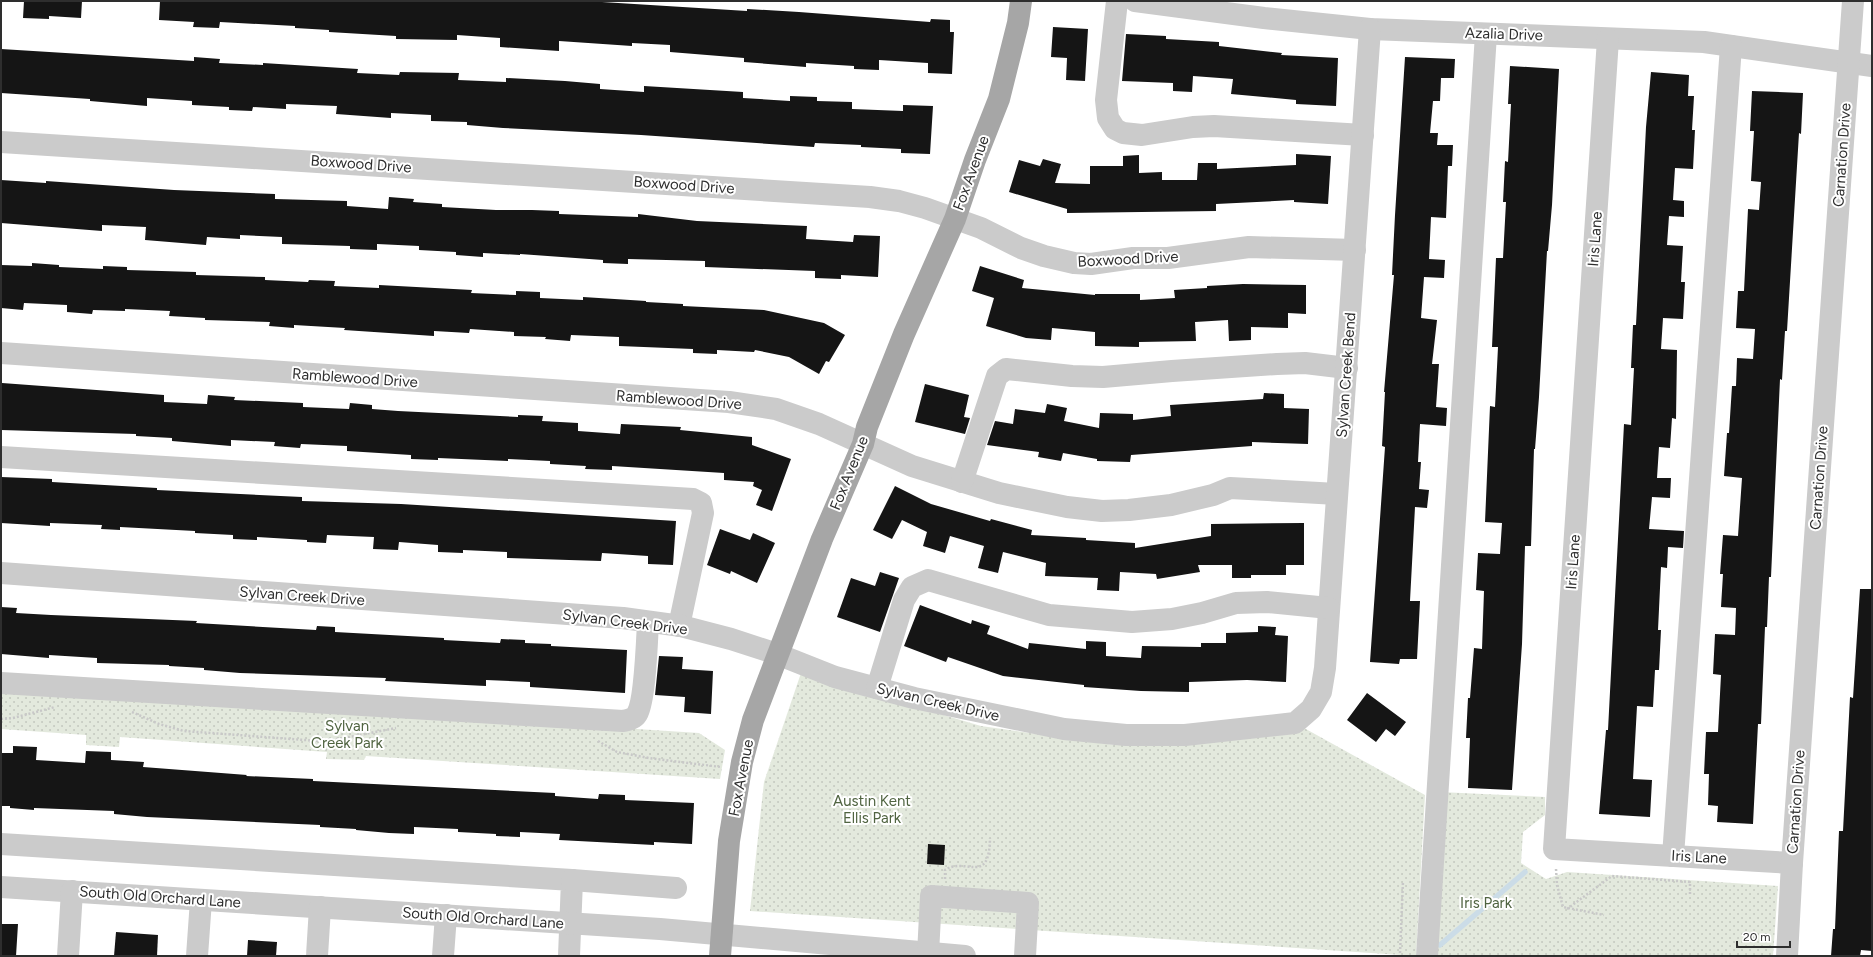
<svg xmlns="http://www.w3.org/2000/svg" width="1873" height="957" viewBox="0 0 1873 957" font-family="Figtree,sans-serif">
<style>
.park{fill:url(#park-dots)}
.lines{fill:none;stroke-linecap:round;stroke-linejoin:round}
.stream{stroke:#cbdce7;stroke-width:5.5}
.building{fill:#151515}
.path{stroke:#c8c8c8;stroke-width:2.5;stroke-dasharray:2 2;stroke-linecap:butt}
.minor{stroke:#cbcbcb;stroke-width:22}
.major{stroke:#a6a6a6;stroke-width:22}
.labels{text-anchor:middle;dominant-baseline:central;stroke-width:4;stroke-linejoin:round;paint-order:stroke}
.street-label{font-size:15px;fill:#2e2e2e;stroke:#fff}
.park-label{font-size:15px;fill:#506441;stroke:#fff}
</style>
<defs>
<pattern id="park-dots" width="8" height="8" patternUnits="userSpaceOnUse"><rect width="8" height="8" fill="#e3e9dd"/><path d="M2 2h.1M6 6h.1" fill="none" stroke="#c3c8be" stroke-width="1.8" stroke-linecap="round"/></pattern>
</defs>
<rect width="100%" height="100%" fill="#fff"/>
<!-- park -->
<g class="park">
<path d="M801 673 981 726 1115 745 1295 723 1425 795 1416 956 750 911 764 782Z"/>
<path d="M1 688 699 733 725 750 720 779 366 756 364 760 326 759 327 752 120 737 119 747 86 745V735L1 729Z"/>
<path d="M1440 792 1545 797V815L1523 832 1521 863 1546 879 1567 872 1778 886 1773 956H1430Z"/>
</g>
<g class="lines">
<!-- stream -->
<path class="stream" d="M1440 945 1525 872"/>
</g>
<!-- building -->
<g class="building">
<path d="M24 1H82L81 18 49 16V19L23 18Z"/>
<path d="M160 1H586L747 11V9L799 12 930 22 931 19 950 20V32H954L952 74 928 73V63L879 60V70L854 69V66L806 63V67L744 62V58L670 52V45L632 43V46L559 41V51L500 47V38L457 35V40L396 39V36L329 32V30L295 28V26L220 22 219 28 193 27 194 22 159 20Z"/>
<path d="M1053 27 1088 29 1085 81 1066 80 1067 58 1051 57Z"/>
<path d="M1126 34 1166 36V39L1219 42V46L1282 53 1281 55 1338 58 1336 106 1296 104V100L1231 94 1233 79 1193 76 1192 92 1173 91V83L1122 81Z"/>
<path d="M1 49 194 61V57L220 59 219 63 263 65V63L358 69 357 73 399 75 400 72 459 73 458 80 506 82V78L565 81 600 84V89L644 92V86L743 92V98L790 101V96L817 97V101L852 102V109L903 111V105L933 106 930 154 901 153V149L861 147V145L815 143 814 147 641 135 503 128 467 125V122L431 121V115L391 113V118L336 114 337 106 286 104V109L253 107 252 111 229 110V107L192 105V101L147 98V106L90 101V99L1 93Z"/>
<path d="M1405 57 1455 59 1454 78H1441L1440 101H1433L1430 133H1438L1437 145H1453L1452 166H1448L1446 218 1431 217 1429 259 1445 260 1444 278 1424 277 1421 318 1437 320 1432 364H1439L1436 407 1447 408 1446 426 1420 424 1418 462H1421L1419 489 1429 490 1427 508 1415 507 1410 601H1420L1417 659H1400L1399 664 1370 662 1385 447 1382 446 1385 392H1384L1394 275H1392L1395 215Z"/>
<path d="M1510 66 1559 69 1552 205 1548 251H1547L1539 397 1535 449H1534L1531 546H1525L1522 644 1512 790 1468 788 1470 738H1466L1468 698H1470L1474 648 1482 649 1484 591 1476 590 1478 553 1500 554 1502 523 1485 522 1490 406 1495 407 1498 347H1492L1496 258H1503L1506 202H1503L1505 161 1508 162 1511 104H1508Z"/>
<path d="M1651 72 1689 75 1688 96H1694L1692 130H1695L1693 169 1675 168 1673 200 1684 201V217L1669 216 1667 245 1683 246 1681 282H1685L1683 319 1663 318 1661 349 1677 350 1676 419 1672 418 1670 448 1659 447 1657 478H1671L1670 498 1652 497 1649 529 1684 531 1683 548 1668 547 1667 568 1661 567 1658 630H1661L1659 670H1655L1653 707 1637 706 1633 779 1652 780 1650 817 1599 814 1606 730H1608L1624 424 1631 425 1634 368H1631L1633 325H1636L1646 127Z"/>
<path d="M1752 91 1803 93 1801 134 1799 133 1787 331H1785L1782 380 1780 379 1771 577H1769L1767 627H1765L1761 724H1758L1753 824 1717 822 1718 806 1708 805 1709 774H1704L1706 732H1718L1721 675 1713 674 1715 634 1735 635 1736 608 1721 607 1723 574H1720L1723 535 1738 536 1742 478 1724 476 1727 433H1729L1732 386H1736L1737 358 1753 359 1755 329 1736 328 1738 291H1744L1748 209 1759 210 1761 182 1751 181 1754 131H1750Z"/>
<path d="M1296 154 1331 156 1328 204 1294 202V200L1216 204V211L1067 213V209L1009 192 1019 160 1040 166 1043 159 1061 164 1055 183 1090 184V166H1123V156L1139 155V173L1162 172V180H1197L1198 163H1217V169L1296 165Z"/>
<path d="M1 180 46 183V181L174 190 275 194V199L347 201V206L388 209 389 197 414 199 413 202 442 204V207L496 210H532L559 211V214L638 217V214L697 221 807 226 806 239 853 242 854 235 880 236 878 277 841 275V279L815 278V271L705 267V261L628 259V264L603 263V260L520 254V255L483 253V257L456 255V252L419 250V246L377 244V250L350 249V246L282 244V237L240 235V239L207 237 206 245 145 240 146 227 102 225V231L1 223Z"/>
<path d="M32 263 59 265V267L103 269V266L127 267V270L196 272V275L265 277V280L308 282 309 280 335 281 334 286 379 288V285L472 290 471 293 516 295V291L540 292V298L583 300V297L646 301V302L683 304V306L764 310 824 323 845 335 829 362 826 361 819 374 789 357 755 350 754 352 717 350V354L693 353V349L619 346V337L571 335 570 341 545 339 546 337 514 336V332L470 329 469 333 434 331V336L344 330 345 328 294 325V328L269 326 270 322 205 320V318L169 316 170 311 125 309V311L93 310 92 314 67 312V305L24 303 23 310 1 308V265L32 266Z"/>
<path d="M980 266 1024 280 1022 288 1095 295V294H1140V300L1175 298 1174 290 1207 288V286L1243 284 1306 285V314L1288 313V328L1251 327V340L1229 341 1228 320 1195 322 1196 341 1139 342V347L1095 346V332L1052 328 1051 340 1026 338 986 326 994 298 972 291Z"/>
<path d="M2 383 164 395V402L207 404 208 395 235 397 234 400 303 403V407L349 409 350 403 372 405V409L398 411 518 417V415L543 416 542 421 578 423V431L620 434 621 424 681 427 680 430 752 437V445L791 459 772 511 756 505 762 490 753 486 754 482 724 480V473L612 466V470L585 469 586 466 550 464V461L508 459V461L438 458V460L411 459V455L347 451V446L301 444 300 448 274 446 275 442 231 440V446L172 441V438L136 436V434L1 430Z"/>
<path d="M925 384 969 395 964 417 970 418 965 434 915 422Z"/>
<path d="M1264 393 1284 394V408L1309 409 1308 444 1252 442V446L1131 455 1130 462 1097 461V459L1063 453 1061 461 1038 457 1039 452 987 445 995 421 1013 424 1015 409 1045 413 1047 404 1067 408 1064 421 1099 428 1100 413 1133 414V420L1171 416 1170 405 1263 399Z"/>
<path d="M1 477 52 479V482L157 488V490L302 497V501L401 504 676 521 673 565 648 564V556L602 553 601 561 569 560 507 558V552L463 550V553L438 552V545L399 542 398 550 373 549 374 537 327 535 326 543 307 542V540L257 537V540L233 539V535L195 533V531L120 527V530L101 529 102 525 50 523V526L1 523Z"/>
<path d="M895 486 931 504 990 521 991 519 1032 530 1031 535 1086 538V540L1135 543V548L1211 536V524L1304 523V565H1286V575H1251V578H1232V565H1198L1200 572 1157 579 1156 574 1120 572 1119 591 1097 590 1098 578 1045 576 1046 563 1003 552 998 573 978 568 984 546 950 536 945 553 923 546 927 532 902 520 892 539 873 530Z"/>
<path d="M720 529 750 540 753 533 775 543 757 583 731 571 730 574 707 565Z"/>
<path d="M880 572 899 578 880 632 837 617 851 578 875 586Z"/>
<path d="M1860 589H1872V951L1861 950 1860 956H1831L1833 929H1835L1839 831H1843L1850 697 1853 698Z"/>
<path d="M920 605 971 624 972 620 990 626 987 634 1028 649 1029 643 1086 649V641L1106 642V656L1141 658 1142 646 1201 647V643H1226V633L1258 632V626L1276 627 1275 635 1288 636 1286 682 1247 680 1189 682V692L1141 691 1084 687V685L1003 676 948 657 946 662 904 646Z"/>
<path d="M1 607 17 608 16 613 51 615 197 621 196 623 316 630 317 626 335 627V632L444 638V640L500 643 501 639 525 640V643L551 644V646L627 650 625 693 530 687V682L486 680V686L385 681 386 678 240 673 204 670V668L169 666V665L97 663V658L49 655V658L1 654Z"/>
<path d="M659 656 683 657 682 669 713 671 711 714 684 712 685 697 655 695Z"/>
<path d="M1367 693 1406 722 1395 736 1386 729 1376 742 1347 720Z"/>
<path d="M13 746 37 747 36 760 85 763 86 751 111 752V760L144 762 143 767 247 775 246 776 313 779V781L555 793V796L598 799 599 794 625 795V800L694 803 692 844 654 842V845L559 840 560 834 520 832V837L496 836V834L458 832V829L414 827V834L389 833 356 830V829L320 827V825L147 817 114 814V811L34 808V810L10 808V806H1V753H13Z"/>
<path d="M928 844 945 845 944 865 927 864Z"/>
<path d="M1 924H18L16 956H1Z"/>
<path d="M116 932 158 935 157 956H114Z"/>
<path d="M248 940 277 942 276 956H247Z"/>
</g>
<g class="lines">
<!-- path -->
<g class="path">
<path d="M132 712 159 724 184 731 318 741 344 738 396 728"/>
<path d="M1 719 13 718 55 707"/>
<path d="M598 741 617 752 649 758 721 767"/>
<path d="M1556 869 1557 885 1563 907 1604 915"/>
<path d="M945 879V870C966 856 989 887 990 838"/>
<path d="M1567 909 1612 876 1690 882V896"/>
<path d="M1400 953 1403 881"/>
</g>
<!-- minor -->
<g class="minor">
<path d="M1117 1 1106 100 1108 118 1115 129 1123 133 1142 135 1193 127 1214 126 1363 135"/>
<path d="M1135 1 1264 18 1370 29 1704 42 1872 66"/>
<path d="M1608 39 1554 849 1792 863"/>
<path d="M1 142 870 197 899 201 925 208 981 228 1021 248 1044 256 1074 263 1091 264 1133 258H1168L1249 247 1355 250"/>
<path d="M1 353 729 402 776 409 819 424 912 466 999 493 1067 507 1102 511 1129 510 1171 505 1213 495 1230 488 1337 494"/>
<path d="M1 457 693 499 701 503 703 513 679 626"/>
<path d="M962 482 997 376 1006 369 1072 376 1103 377 1172 371 1277 364 1305 363 1347 368"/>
<path d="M1 573 623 618 681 626 731 639 777 654 835 677 914 698 1064 729 1126 735H1185L1295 723 1311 709 1321 692 1325 668 1370 29"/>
<path d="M1 683 623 721C628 720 634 719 637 714 645 701 647 641 648 622"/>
<path d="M877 688 904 600 912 587 928 580 1049 615 1132 622 1172 619 1202 613 1236 603 1267 602 1329 608"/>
<path d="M1 844 572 880 569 956"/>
<path d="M1673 856 1731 46"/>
<path d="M572 880 676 888"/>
<path d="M1 887 660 929 965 956"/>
<path d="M928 954 931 896 1028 903 1025 956"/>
<path d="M68 956 72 891"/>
<path d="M197 956 201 900"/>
<path d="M317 956 320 907"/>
<path d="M443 956 446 915"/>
<path d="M1427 956 1486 34"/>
<path d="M1787 956 1792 863 1853 1"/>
</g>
<!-- major -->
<path class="major" d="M720 956 729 841 742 762 753 720 822 539 863 444 867 427 904 334 955 219 975 160 999 99 1018 23 1021 1"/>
</g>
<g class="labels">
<!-- street labels -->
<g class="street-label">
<text transform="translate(1504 34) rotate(2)">Azalia Drive</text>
<text transform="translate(1842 155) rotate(-86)">Carnation Drive</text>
<text transform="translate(361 164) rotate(4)">Boxwood Drive</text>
<text transform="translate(971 173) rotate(-70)">Fox Avenue</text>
<text transform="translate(684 185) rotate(4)">Boxwood Drive</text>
<text transform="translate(1595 239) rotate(-86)">Iris Lane</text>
<text transform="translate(1128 259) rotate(-3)">Boxwood Drive</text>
<text transform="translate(1346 375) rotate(-86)">Sylvan Creek Bend</text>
<text transform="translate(355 378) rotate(4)">Ramblewood Drive</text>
<text transform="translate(679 400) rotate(4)">Ramblewood Drive</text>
<text transform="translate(849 473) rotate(-68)">Fox Avenue</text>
<text transform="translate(1819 478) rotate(-86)">Carnation Drive</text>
<text transform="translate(1573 562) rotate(-86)">Iris Lane</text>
<text transform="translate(302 596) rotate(4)">Sylvan Creek Drive</text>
<text transform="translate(625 622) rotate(7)">Sylvan Creek Drive</text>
<text transform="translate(938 702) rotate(13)">Sylvan Creek Drive</text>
<text transform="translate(741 778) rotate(-79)">Fox Avenue</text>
<text transform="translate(1796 802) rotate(-86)">Carnation Drive</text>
<text transform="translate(1699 857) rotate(3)">Iris Lane</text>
<text transform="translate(160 897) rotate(4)">South Old Orchard Lane</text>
<text transform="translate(483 918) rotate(4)">South Old Orchard Lane</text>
</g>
<!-- park labels -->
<g class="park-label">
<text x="347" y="726">Sylvan<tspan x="347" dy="17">Creek Park</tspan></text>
<text x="872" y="801">Austin Kent<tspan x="872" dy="17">Ellis Park</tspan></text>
<text x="1486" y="903">Iris Park</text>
</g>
</g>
<!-- border -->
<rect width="1873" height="957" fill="none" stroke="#2e2e2e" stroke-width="4"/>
<!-- scale -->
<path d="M1737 941v6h53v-6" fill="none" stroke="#2e2e2e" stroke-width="2"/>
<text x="1743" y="941" font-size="12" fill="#2e2e2e" stroke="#ffffff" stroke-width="3" paint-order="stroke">20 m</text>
</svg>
